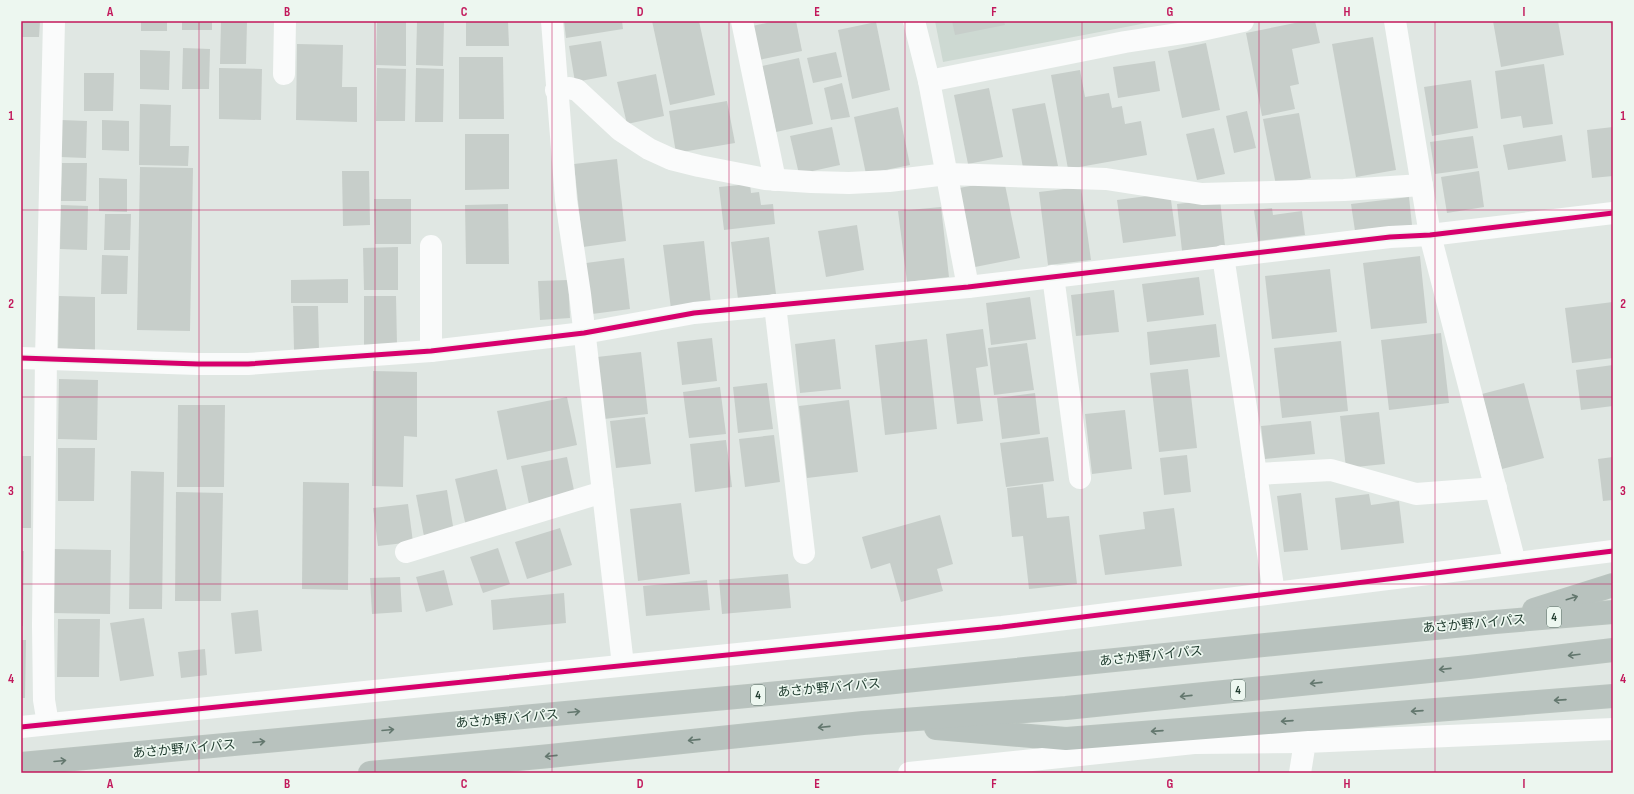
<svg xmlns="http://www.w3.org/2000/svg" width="1634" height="794" viewBox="0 0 1634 794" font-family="'Sofia Sans Condensed','Noto Sans JP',sans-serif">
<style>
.built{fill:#cdd9d2}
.building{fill:#c7ceca}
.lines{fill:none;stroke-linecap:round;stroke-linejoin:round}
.highway-casing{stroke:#bac4bf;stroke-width:24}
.minor{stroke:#fafbfb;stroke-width:22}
.highway{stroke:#b8c2be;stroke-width:22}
.cycleway-casing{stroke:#edf7f0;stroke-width:8}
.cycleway{stroke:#d6006c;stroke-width:5}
.oneway{stroke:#63776e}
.grid{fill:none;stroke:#c2185b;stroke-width:1;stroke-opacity:0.55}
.labels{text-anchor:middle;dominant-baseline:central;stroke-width:3.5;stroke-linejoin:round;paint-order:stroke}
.shield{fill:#edf7f0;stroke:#5c7368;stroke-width:1}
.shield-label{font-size:12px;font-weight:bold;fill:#1e3a2d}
.street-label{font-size:13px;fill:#1e3a2d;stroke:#edf7f0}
.neatline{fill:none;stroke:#c2185b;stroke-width:1.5}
.grid-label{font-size:13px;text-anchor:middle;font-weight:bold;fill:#c2185b}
</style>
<rect width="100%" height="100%" fill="#e0e7e3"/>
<!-- built -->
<path class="built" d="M935 21H1157L943 62Z"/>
<!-- building -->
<g class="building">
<path d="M21 21H40L39 37H21Z"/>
<rect x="141" y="21" width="26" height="10"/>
<rect x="182" y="21" width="30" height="9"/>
<path d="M221 21H247L246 64H220Z"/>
<path d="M377 21H406V66L376 65Z"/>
<path d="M417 21H444L443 66 416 65Z"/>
<path d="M466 21H508L509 46H466Z"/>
<path d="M564 21H622L623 29 566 38Z"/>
<path d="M652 21H699L715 95 670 105Z"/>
<path d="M776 21H796L802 51 759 60 752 26Z"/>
<path d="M952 21H1004L1005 25 955 35Z"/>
<path d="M1305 21H1315L1320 43 1292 49 1299 84 1290 86 1295 109 1262 116 1246 33Z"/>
<path d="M1493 21H1558L1564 55 1501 67Z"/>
<path d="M1610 21H1613V31H1612Z"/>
<path d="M876 22 890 90 852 99 838 30Z"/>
<path d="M1373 37 1396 170 1356 177 1332 44Z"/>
<path d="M601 41 607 76 575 82 569 46Z"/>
<path d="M1206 43 1220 110 1182 118 1168 51Z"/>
<path d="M297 44 343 45 342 87H357V122L296 120Z"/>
<path d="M183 48 210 49 209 89H182Z"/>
<path d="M140 50 170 51 169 90 140 89Z"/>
<path d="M836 52 842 77 813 83 807 58Z"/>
<path d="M459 57H503L504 119H459Z"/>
<path d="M799 58 813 124 776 132 762 66Z"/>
<path d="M1155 61 1160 91 1118 98 1113 67Z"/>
<path d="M1544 64 1553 124 1523 128 1521 116 1501 119 1495 71Z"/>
<path d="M219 68 262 69 261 120 219 119Z"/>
<path d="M377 68 406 69 405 121H376Z"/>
<path d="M416 68 444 69 443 122H415Z"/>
<path d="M1080 70 1085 97 1109 93 1112 108 1122 106 1125 124 1141 121 1147 155 1068 169 1051 75Z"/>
<path d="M84 73H114L113 111H84Z"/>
<path d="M656 74 664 116 627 124 617 82Z"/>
<path d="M1471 80 1478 128 1432 136 1424 87Z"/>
<path d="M842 83 850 117 831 120 824 88Z"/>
<path d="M989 88 1003 157 968 164 954 95Z"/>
<path d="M727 101 735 143 676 153 669 111Z"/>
<path d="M1045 103 1058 166 1024 173 1012 109Z"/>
<path d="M140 104 171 105 170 146H189L188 166 139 165Z"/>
<path d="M898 107 910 165 866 174 854 117Z"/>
<path d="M1247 111 1256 148 1234 153 1226 116Z"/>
<path d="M1299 113 1311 178 1276 185 1263 119Z"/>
<path d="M61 120 87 121 86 158 60 157Z"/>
<path d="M102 120 129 121V151L102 150Z"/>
<path d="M832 127 840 165 799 174 790 136Z"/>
<path d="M1613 127V176L1592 178 1587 130Z"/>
<path d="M1214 128 1225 174 1197 180 1186 134Z"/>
<path d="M465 134H509V189L465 190Z"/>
<path d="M1562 135 1566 161 1508 170 1503 145Z"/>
<path d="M1473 136 1478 168 1435 174 1430 142Z"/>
<path d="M617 159 626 241 583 247 574 164Z"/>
<path d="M62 163H87L86 201H61Z"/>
<path d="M140 167 193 168 190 331 137 330Z"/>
<path d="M342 171H369L370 225 343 226Z"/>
<path d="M1479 171 1484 207 1447 213 1441 177Z"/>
<path d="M99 178 127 179V212L99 211Z"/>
<path d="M1004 180 1020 258 975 267 959 188Z"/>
<path d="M750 184 751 193 759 192 761 205 773 204 775 224 724 230 719 187Z"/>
<path d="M1081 187 1091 260 1048 265 1039 192Z"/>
<path d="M1170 193 1176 236 1123 243 1117 200Z"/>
<path d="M1409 197 1412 225 1355 231 1351 204Z"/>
<path d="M374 199H411V244H375Z"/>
<path d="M1220 199 1225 246 1182 251 1177 204Z"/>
<path d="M508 204 509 264H466L465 205Z"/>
<path d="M61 205 88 206 87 250 60 249Z"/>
<path d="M941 207 949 277 907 282 898 211Z"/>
<path d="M1272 208 1273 215 1302 211 1305 235 1258 241 1254 210Z"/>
<path d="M105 214H131L130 250H104Z"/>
<path d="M857 225 864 270 826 277 818 231Z"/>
<path d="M769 237 776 294 738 299 731 242Z"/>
<path d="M704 241 711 304 671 309 663 245Z"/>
<path d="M398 247V290H364L363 248Z"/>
<path d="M102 255 128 256 127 294H101Z"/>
<path d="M1420 256 1427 323 1371 329 1363 263Z"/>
<path d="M624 258 630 309 592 314 586 263Z"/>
<path d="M1330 269 1337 332 1272 339 1265 276Z"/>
<path d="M1199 277 1204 315 1147 322 1142 284Z"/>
<path d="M348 279V303H291V280Z"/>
<path d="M568 280 570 318 540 320 538 281Z"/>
<path d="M1114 290 1119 332 1076 336 1071 295Z"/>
<path d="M59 296 95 297V352H58Z"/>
<path d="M364 296H396L397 345H364Z"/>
<path d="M1030 297 1036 339 991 345 986 303Z"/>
<path d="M1613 302V358L1572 363 1565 308Z"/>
<path d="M293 306H318L319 350H294Z"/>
<path d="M1216 324 1220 357 1150 365 1147 332Z"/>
<path d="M983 329 988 366 976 368 983 421 957 424 946 334Z"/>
<path d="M1441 333 1449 403 1389 410 1381 340Z"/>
<path d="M712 338 717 381 682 385 677 342Z"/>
<path d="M835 339 841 389 800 393 795 344Z"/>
<path d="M927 339 937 429 885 435 875 345Z"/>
<path d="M1341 341 1348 411 1282 418 1274 348Z"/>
<path d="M1027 343 1034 390 994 395 988 348Z"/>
<path d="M641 352 648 414 604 419 597 357Z"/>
<path d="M1613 365V406L1581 410 1576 370Z"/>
<path d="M1188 369 1197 448 1159 452 1150 373Z"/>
<path d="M373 371 417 372V437L404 436 403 487 372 486Z"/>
<path d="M59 379 98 380 97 440 58 439Z"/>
<path d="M767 383 773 429 738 433 733 387Z"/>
<path d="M1524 383 1544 458 1502 469 1482 394Z"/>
<path d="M720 387 726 434 689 438 683 392Z"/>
<path d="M1035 393 1040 434 1002 439 997 398Z"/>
<path d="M567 397 577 445 507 460 497 411Z"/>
<path d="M849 400 858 472 807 478 799 406Z"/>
<path d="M178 405H225L224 487H177Z"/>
<path d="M1125 410 1132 469 1092 474 1085 414Z"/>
<path d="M1379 412 1385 464 1346 468 1340 416Z"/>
<path d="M645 417 651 464 616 468 610 421Z"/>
<path d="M1311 421 1315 454 1265 459 1261 426Z"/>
<path d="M774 435 780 482 745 487 739 439Z"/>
<path d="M1048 437 1054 481 1006 487 1000 443Z"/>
<path d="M726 440 732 487 695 492 690 444Z"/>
<path d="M58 448H95L94 501H58Z"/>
<path d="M1187 455 1191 492 1164 495 1160 458Z"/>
<rect x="21" y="456" width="10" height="72"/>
<path d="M567 457 575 495 529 504 521 466Z"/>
<path d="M1613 457V500L1603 501 1598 459Z"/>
<path d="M497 469 508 516 466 526 455 479Z"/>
<path d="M131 471 164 472 162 609H129Z"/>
<path d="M303 482 349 483 348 590 302 589Z"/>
<path d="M1043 484 1047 518 1069 516 1077 584 1029 589 1023 536 1012 537 1007 488Z"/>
<path d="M447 490 454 532 424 536 416 495Z"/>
<path d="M176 492 223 493 221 601H175Z"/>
<path d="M1301 493 1308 550 1284 552 1277 496Z"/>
<path d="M1369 494 1371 505 1399 501 1404 543 1341 550 1335 498Z"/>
<path d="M681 503 690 574 638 581 630 509Z"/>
<path d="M408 504 413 542 378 546 373 508Z"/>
<path d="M1174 508 1182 566 1105 575 1099 535 1145 529 1143 512Z"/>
<path d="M940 515 953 564 937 569 943 591 901 602 890 563 871 569 862 537Z"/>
<path d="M560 528 572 565 527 579 515 542Z"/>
<path d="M498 548 510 584 483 593 470 557Z"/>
<path d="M52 549 111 550 110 614 51 613Z"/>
<path d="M21 551H24L23 626H21Z"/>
<path d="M444 570 453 605 426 612 416 577Z"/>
<path d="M788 574 791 608 722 614 719 580Z"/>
<path d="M400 577 402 612 372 614 370 578Z"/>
<path d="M707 580 710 610 646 616 643 586Z"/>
<path d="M564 593 566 623 493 630 491 600Z"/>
<path d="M258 610 262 651 235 654 231 613Z"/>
<path d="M144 618 154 676 120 681 110 623Z"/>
<path d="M58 619H100L99 677H57Z"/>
<path d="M21 640H26L25 698H21Z"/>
<path d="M205 649 207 675 181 678 178 652Z"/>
</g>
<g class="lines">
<defs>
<g id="highway">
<path d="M1534 610 1613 585"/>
<path d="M936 728 1066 739 1613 696"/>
<path d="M21 764 865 685 1495 622 1613 612"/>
<path d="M370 773 550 756 863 723 1066 708 1469 667 1613 650"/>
</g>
</defs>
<!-- highway casing -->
<use href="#highway" class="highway-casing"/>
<!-- minor -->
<g class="minor">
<path d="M552 21 566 200 580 294 623 665"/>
<path d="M742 21 775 180"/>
<path d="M914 21 929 81 968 287"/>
<path d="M1395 21 1430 235 1515 563"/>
<path d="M284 74 285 21"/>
<path d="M929 81 1125 42 1197 31 1243 21"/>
<path d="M556 90 569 88 577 90 620 130 649 149 671 159 699 166 765 179 811 182 849 183 889 181 947 174 1106 179 1202 194 1344 190 1422 185"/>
<path d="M1223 256 1274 593"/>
<path d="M1053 276 1080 478"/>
<path d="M775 305 804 553"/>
<path d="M431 351V246"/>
<path d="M21 358 198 364H248L431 351 584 333 694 313 968 287 1390 237 1430 235 1613 213"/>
<path d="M1256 474 1331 470 1416 494 1496 488"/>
<path d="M406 552 603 492"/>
<path d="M48 724 44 700 43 625 46 358 54 21"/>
<path d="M21 727 1002 627 1613 551"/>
<path d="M909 773 1194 743 1305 742"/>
<path d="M1300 773 1305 742 1613 729"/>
</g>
<!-- highway -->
<use href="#highway" class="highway"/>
<defs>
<g id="cycleway">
<path d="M21 358 198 364H248L431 351 584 333 694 313 968 287 1390 237 1430 235 1613 213"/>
<path d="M21 727 1002 627 1613 551"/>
</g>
</defs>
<!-- cycleway casing -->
<use href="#cycleway" class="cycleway-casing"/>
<!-- cycleway -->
<use href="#cycleway" class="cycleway"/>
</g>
<!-- one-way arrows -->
<defs><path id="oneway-shaft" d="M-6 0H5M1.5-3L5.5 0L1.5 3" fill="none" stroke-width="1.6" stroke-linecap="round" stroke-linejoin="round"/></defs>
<g class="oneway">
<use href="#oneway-shaft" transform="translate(1572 598) rotate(-17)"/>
<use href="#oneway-shaft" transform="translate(1574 655) rotate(173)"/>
<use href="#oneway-shaft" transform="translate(1445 669) rotate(174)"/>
<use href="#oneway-shaft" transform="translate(1316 683) rotate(174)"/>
<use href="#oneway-shaft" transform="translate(1186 696) rotate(174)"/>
<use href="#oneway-shaft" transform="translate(1560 700) rotate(176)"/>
<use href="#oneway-shaft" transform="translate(1417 711) rotate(176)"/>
<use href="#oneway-shaft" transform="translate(574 712) rotate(-5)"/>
<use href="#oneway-shaft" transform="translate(1287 721) rotate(176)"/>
<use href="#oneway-shaft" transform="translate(824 727) rotate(174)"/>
<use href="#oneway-shaft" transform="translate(388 730) rotate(-5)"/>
<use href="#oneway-shaft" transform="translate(1157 731) rotate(176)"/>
<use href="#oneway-shaft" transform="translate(694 740) rotate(174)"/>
<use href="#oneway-shaft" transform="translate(259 742) rotate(-5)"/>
<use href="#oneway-shaft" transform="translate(551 756) rotate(174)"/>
<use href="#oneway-shaft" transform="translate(60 761) rotate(-5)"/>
</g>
<!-- grid -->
<path class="grid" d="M199 21V773M375 21V773M552 21V773M729 21V773M905 21V773M1082 21V773M1259 21V773M1435 21V773M21 210H1613M21 397H1613M21 584H1613"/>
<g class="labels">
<!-- shield labels -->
<g class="shield">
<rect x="1547" y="607" width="14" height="20" rx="3"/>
<rect x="1231" y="680" width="14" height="20" rx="3"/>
<rect x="751" y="685" width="14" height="20" rx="3"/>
</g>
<g class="shield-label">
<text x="1554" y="617">4</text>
<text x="1238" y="690">4</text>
<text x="758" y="695">4</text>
</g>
<!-- street labels -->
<g class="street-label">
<text transform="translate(1474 624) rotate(-5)">あさか野バイパス</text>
<text transform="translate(1151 656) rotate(-6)">あさか野バイパス</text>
<text transform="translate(829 688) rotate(-5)">あさか野バイパス</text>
<text transform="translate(507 719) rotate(-5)">あさか野バイパス</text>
<text transform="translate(184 749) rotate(-5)">あさか野バイパス</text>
</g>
</g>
<!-- border -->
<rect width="1634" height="794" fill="none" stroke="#edf7f0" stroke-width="44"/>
<rect x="22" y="22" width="1590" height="750" class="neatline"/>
<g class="grid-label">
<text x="110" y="16">A</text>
<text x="287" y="16">B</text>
<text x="464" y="16">C</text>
<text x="640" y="16">D</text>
<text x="817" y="16">E</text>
<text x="994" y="16">F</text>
<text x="1170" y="16">G</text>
<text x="1347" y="16">H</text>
<text x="1524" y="16">I</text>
<text x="11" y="120">1</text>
<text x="1623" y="120">1</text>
<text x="11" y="308">2</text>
<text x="1623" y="308">2</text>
<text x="11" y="495">3</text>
<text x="1623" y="495">3</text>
<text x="11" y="683">4</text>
<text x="1623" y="683">4</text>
<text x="110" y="788">A</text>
<text x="287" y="788">B</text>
<text x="464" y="788">C</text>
<text x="640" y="788">D</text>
<text x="817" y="788">E</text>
<text x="994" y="788">F</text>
<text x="1170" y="788">G</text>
<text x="1347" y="788">H</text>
<text x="1524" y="788">I</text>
</g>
</svg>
